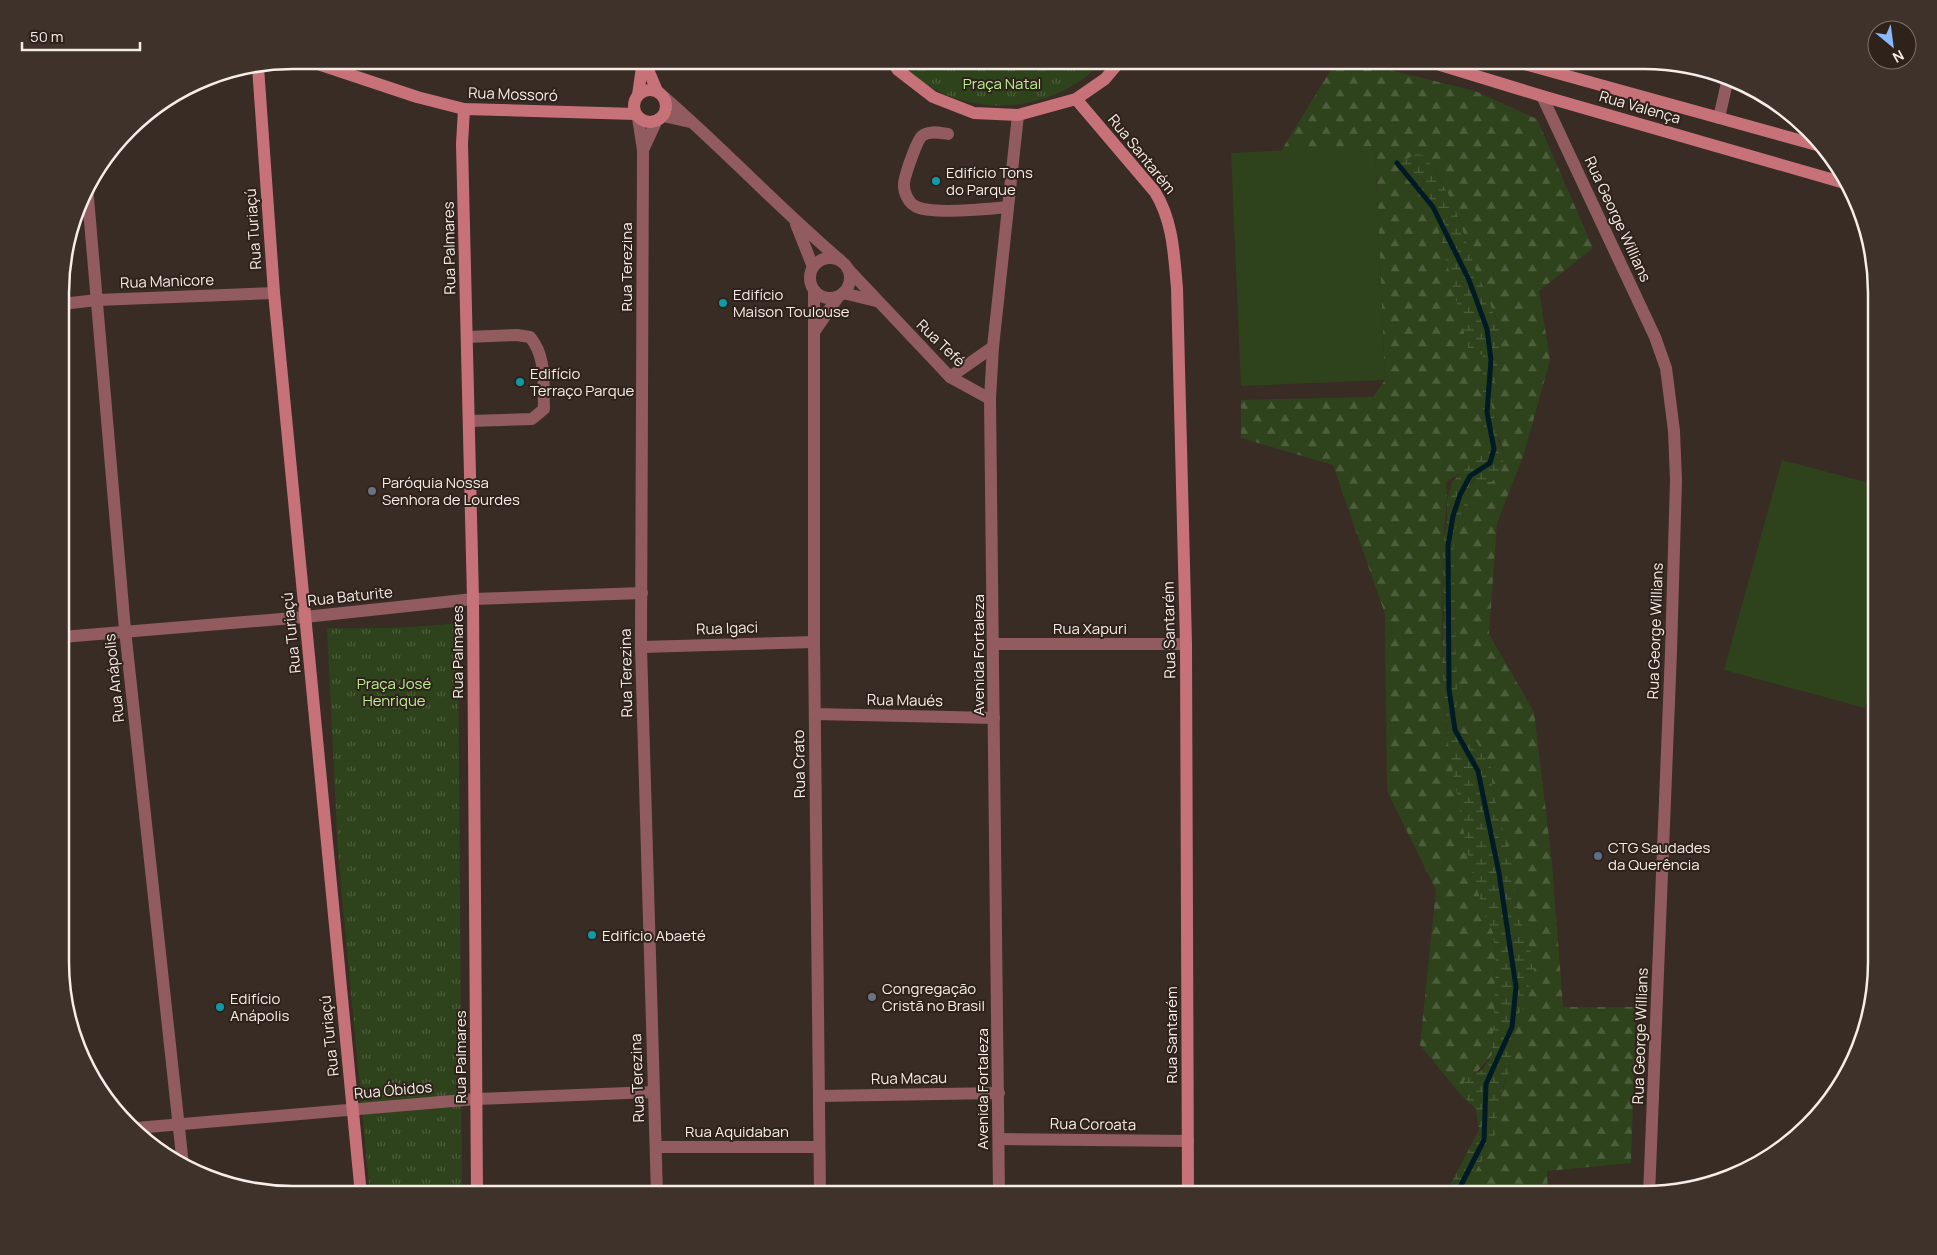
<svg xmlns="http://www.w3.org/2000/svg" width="1937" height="1255" viewBox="0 0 1937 1255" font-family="Manrope,sans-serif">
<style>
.forest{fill:url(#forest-firs)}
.wetland{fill:url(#wetland-marsh)}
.park{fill:url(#park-tufts)}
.pitch{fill:#2e431c}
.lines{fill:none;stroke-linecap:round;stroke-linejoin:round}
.stream{stroke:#001b25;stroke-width:5}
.street{stroke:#915b5f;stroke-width:12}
.secondary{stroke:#c77279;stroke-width:12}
.culture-dot{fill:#0f9aa8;stroke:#2e221a;stroke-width:2}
.worship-dot{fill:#6b7280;stroke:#2e221a;stroke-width:2}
.service-dot{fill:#5c6f8a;stroke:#2e221a;stroke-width:2}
.labels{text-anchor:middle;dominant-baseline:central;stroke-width:4;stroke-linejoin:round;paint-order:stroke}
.park-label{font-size:15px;fill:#bcee94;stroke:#2e221a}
.street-label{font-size:15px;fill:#f6ede8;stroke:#2e221a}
.poi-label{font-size:15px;fill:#f6ede8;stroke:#2e221a;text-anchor:start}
.rim{fill:none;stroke:#f6ede8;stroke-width:2.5}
</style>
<defs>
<pattern id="forest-firs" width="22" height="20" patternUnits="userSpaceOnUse" patternTransform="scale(1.25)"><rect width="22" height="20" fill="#2e431c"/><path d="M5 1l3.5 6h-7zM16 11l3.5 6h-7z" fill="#4d5e3d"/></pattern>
<pattern id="wetland-marsh" width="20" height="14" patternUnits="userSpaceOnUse" patternTransform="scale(1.25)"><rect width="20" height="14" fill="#2e431c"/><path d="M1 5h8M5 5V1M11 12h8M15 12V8" fill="none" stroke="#4d5e3d"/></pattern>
<pattern id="park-tufts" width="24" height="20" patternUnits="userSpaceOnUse" patternTransform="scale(1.25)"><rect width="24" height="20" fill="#2e431c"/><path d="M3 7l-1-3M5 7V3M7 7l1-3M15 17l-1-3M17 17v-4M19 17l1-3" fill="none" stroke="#4d5e3d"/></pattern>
</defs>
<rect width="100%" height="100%" fill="#382c24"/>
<!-- forest -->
<path class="forest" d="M1337 60H1349L1475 91 1537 119 1593 248 1539 291 1550 360 1524 454 1497 523 1489 634 1534 712 1552 863 1563 1007H1636L1631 1163 1547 1171 1548 1195H1464L1465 1186 1487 1153 1496 1129 1498 1105 1508 1074 1515 1062 1512 1027 1523 1006 1535 966 1516 905 1510 861 1492 786 1491 768 1476 741 1455 730 1450 534 1468 507 1467 490 1475 479 1491 482 1500 474 1505 455 1488 405 1504 327C1473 294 1471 242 1452 202 1445 186 1434 170 1425 155L1417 154 1398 163 1435 211 1469 352 1483 354V421L1488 446 1462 472 1446 482 1447 500 1443 543 1442 662 1449 750 1465 836 1485 917 1493 932 1496 964 1492 1055 1477 1072 1465 1079 1461 1095 1420 1045 1436 890 1387 791 1385 614 1333 465 1241 438V400L1373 397 1385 380 1375 147 1281 151Z"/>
<!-- wetland -->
<path class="wetland" d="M1417 154 1425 155 1453 202 1478 277 1488 295 1494 316 1504 327 1491 403 1499 443 1505 455 1500 474 1491 482 1474 479 1467 490 1468 507 1453 533 1457 695 1455 730 1476 741 1491 768 1492 786 1512 866 1516 905 1535 966 1523 1006 1512 1027 1515 1062 1506 1078 1498 1105 1496 1132 1487 1153 1466 1186 1465 1195H1448L1449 1187 1479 1130 1476 1109 1461 1095 1465 1079 1482 1070 1492 1055 1496 964 1493 932 1485 917 1469 860 1449 750 1442 662 1444 617 1443 543 1447 522V500L1452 482 1488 446 1483 421V355L1469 352 1433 207 1397 163Z"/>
<!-- park -->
<g class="park">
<path d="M899 60H1104C1051 119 951 122 899 60Z"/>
<path d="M458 623 462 1195H370L338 853 327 628C370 629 414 628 458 623Z"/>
</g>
<!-- pitch -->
<g class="pitch">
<path d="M1375 146 1385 380 1241 386 1231 153Z"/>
<path d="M1782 460 1877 485V665L1865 708 1724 670Z"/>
</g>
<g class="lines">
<!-- stream -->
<path class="stream" d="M1397 163 1433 207 1469 280 1487 329 1491 360 1487 412 1494 449 1490 463 1470 476 1460 495 1453 516 1448 546 1449 689 1455 730 1478 771 1499 873 1516 987 1512 1027 1486 1084 1484 1140 1456 1195"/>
<!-- street -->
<g class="street">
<path d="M1542 96 1655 337 1666 368 1674 431 1676 480 1671 652 1649 1195"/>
<path d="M664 97C725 150 779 208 840 260"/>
<path d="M663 116 690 122"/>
<path d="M638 118 643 150 641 647 657 1195"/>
<path d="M1719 118 1728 78"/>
<path d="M948 134C940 133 929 130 922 136 917 140 903 179 904 186 904 193 909 203 915 206 930 215 988 209 1007 207"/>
<path d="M643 150 656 122"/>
<path d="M87 186 125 630 183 1165"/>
<path d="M796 224 813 267"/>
<circle cx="830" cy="278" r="20"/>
<path d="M848 269 950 377 990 399"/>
<path d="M814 290V642L820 1195"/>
<path d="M843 293 876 301"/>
<path d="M62 304 97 300 274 293"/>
<path d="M814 332 838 297"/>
<path d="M467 337 517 335 530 337C547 357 543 385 544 409L532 419 470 421"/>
<path d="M950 377 993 347"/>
<path d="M62 637 305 617 473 599 642 593"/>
<path d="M995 644H1186"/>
<path d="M641 647 814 642"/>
<path d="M815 714 994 718"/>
<path d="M819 1096 999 1093"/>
<path d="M136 1128 476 1099 653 1092"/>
<path d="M999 1139 1188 1141"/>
<path d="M656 1147H819"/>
<path d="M999 1195 990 399 993 347 1018 115"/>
</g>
<!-- secondary -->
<g class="secondary">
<path d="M306 60 417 97 464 109 636 114"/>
<path d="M644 60 657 91"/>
<path d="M891 60 898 70 933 97 974 113 1018 115 1076 99 1105 79 1121 60"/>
<path d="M1424 60 1542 96 1848 184"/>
<path d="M1510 60 1817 145"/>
<path d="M258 67 274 293 361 1195"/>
<circle cx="650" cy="106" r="16"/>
<path d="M638 95 643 60"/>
<path d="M1076 99 1155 192C1173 221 1174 255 1177 288L1186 644 1188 1195"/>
<path d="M464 109 462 144 473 599 477 1195"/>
</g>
</g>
<!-- markers -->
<g class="culture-dot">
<circle cx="936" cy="181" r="5"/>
<circle cx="723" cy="303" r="5"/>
<circle cx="520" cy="382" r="5"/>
<circle cx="592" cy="935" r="5"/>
<circle cx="220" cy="1007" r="5"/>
</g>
<g class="worship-dot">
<circle cx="372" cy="491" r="5"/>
<circle cx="872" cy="997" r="5"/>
</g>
<circle class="service-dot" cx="1598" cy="856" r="5"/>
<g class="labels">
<!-- park labels -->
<g class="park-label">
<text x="1002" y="83">Praça Natal</text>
<text x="394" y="683">Praça José<tspan x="394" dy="17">Henrique</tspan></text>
</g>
<!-- street labels -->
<g class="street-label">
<text transform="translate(513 94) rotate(2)">Rua Mossoró</text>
<text transform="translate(1640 107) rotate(16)">Rua Valença</text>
<text transform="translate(1142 154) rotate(51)">Rua Santarém</text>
<text transform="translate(1618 219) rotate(65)">Rua George Willians</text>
<text transform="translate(253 229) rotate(-94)">Rua Turiaçú</text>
<text transform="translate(449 248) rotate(-91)">Rua Palmares</text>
<text transform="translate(626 267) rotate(-90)">Rua Terezina</text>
<text transform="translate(167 281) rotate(-2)">Rua Manicore</text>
<text transform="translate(941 343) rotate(44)">Rua Tefé</text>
<text transform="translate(350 596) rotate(-6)">Rua Baturite</text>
<text transform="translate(727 628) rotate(-2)">Rua Igaci</text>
<text x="1090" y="628">Rua Xapuri</text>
<text transform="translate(1169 630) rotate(-91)">Rua Santarém</text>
<text transform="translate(1655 631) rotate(-88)">Rua George Willians</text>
<text transform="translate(291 633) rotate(-96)">Rua Turiaçú</text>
<text transform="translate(457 652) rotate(-90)">Rua Palmares</text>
<text transform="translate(978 655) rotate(-90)">Avenida Fortaleza</text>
<text transform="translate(626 673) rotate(-91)">Rua Terezina</text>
<text transform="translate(114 678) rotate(-96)">Rua Anápolis</text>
<text transform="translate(905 700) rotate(1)">Rua Maués</text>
<text transform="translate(799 764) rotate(-91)">Rua Crato</text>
<text transform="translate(1171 1035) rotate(-90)">Rua Santarém</text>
<text transform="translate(329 1036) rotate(-96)">Rua Turiaçú</text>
<text transform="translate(1640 1036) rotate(-88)">Rua George Willians</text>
<text transform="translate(460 1057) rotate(-90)">Rua Palmares</text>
<text transform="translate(637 1078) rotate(-92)">Rua Terezina</text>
<text transform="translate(909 1078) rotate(-1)">Rua Macau</text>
<text transform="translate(982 1089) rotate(-90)">Avenida Fortaleza</text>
<text transform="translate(393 1090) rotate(-5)">Rua Óbidos</text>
<text transform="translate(1093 1124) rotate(1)">Rua Coroata</text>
<text x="737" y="1131">Rua Aquidaban</text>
</g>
<!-- poi labels -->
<g class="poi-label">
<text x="946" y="172">Edifício Tons<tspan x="946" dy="17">do Parque</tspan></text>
<text x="733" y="294">Edifício<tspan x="733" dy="17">Maison Toulouse</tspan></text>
<text x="530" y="373">Edifício<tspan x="530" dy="17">Terraço Parque</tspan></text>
<text x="382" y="482">Paróquia Nossa<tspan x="382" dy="17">Senhora de Lourdes</tspan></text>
<text x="1608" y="847">CTG Saudades<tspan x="1608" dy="17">da Querência</tspan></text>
<text x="602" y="935">Edifício Abaeté</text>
<text x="882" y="988">Congregação<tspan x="882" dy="17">Cristã no Brasil</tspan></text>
<text x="230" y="998">Edifício<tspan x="230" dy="17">Anápolis</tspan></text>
</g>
</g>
<!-- crop -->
<path d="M0 0H1937V1255H0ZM293 69H1644A224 224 0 0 1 1868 293V962A224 224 0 0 1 1644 1186H293A224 224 0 0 1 69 962V293A224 224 0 0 1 293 69Z" fill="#3e322a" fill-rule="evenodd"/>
<path class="rim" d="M293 69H1644A224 224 0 0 1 1868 293V962A224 224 0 0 1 1644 1186H293A224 224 0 0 1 69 962V293A224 224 0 0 1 293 69Z"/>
<!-- north arrow -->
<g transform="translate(1892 45) rotate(151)"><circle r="24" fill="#2e221a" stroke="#7e736c"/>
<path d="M0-4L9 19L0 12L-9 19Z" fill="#8bb9fc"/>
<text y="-8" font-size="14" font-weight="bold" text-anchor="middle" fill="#f6ede8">N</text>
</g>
<!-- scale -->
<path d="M22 42v8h118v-8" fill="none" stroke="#f6ede8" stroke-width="2.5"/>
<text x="30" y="42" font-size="15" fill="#f6ede8" stroke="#2e221a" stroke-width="4" paint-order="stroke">50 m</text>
</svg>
